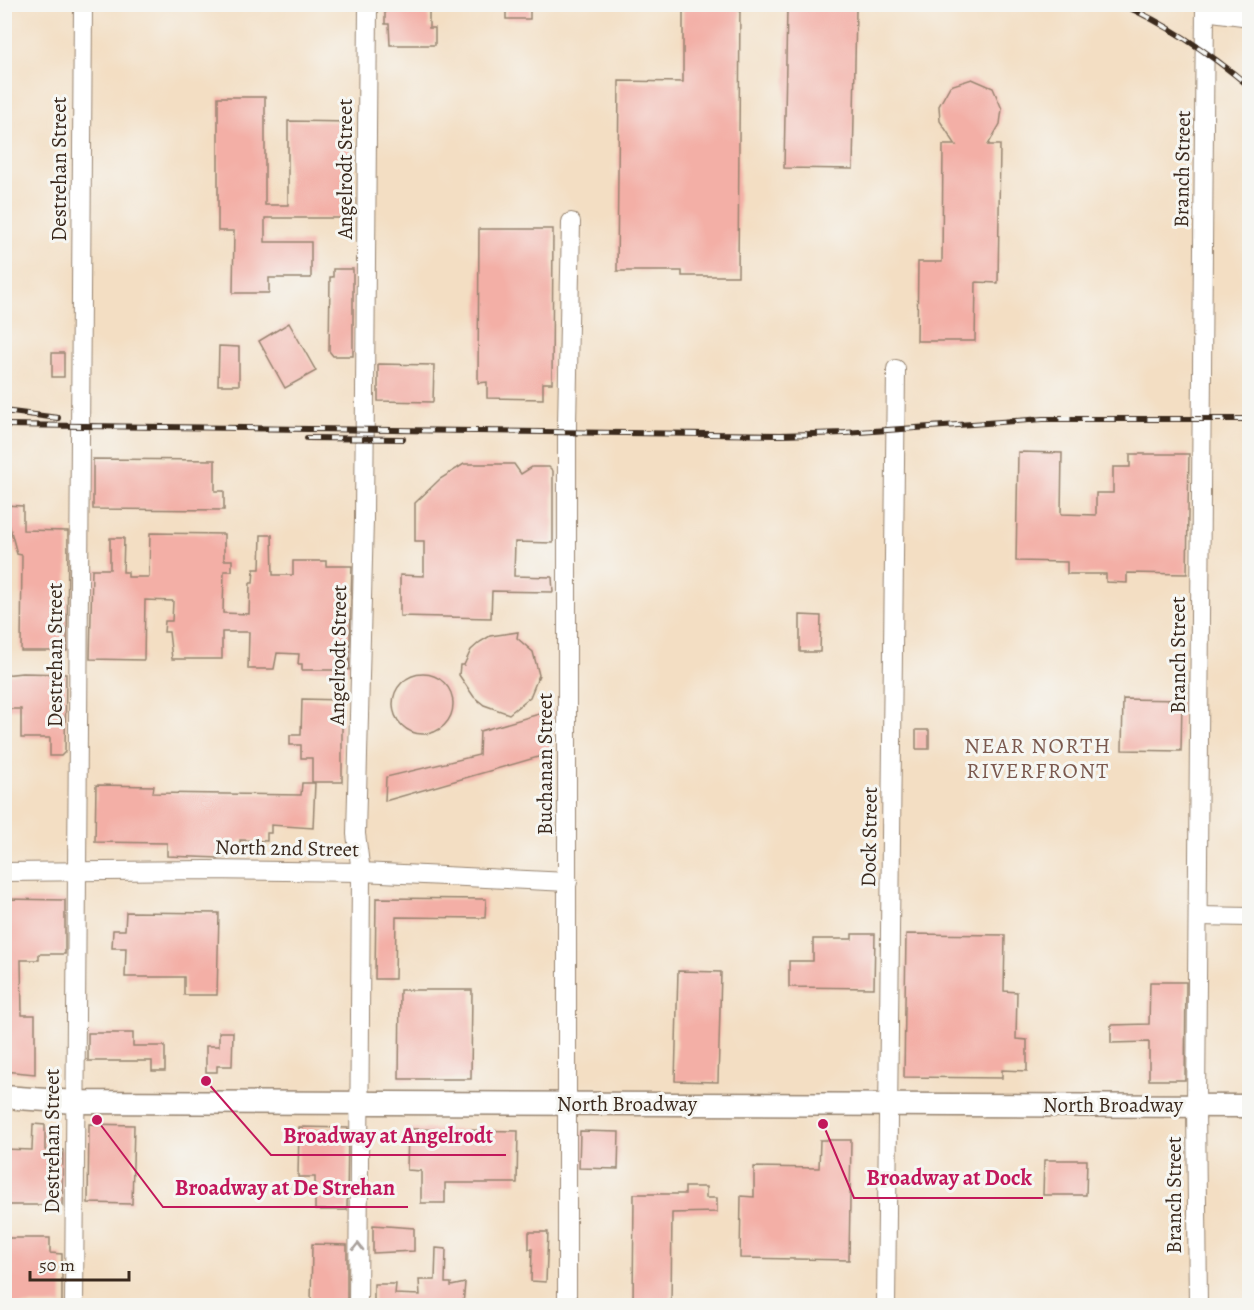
<svg xmlns="http://www.w3.org/2000/svg" width="1254" height="1310" viewBox="0 0 1254 1310" font-family="Alegreya,serif">
<style>
.building{fill:#f3afa6}
.lines{fill:none;stroke-linecap:round;stroke-linejoin:round}
.minor-casing{stroke:#978470;stroke-width:20}
.major-casing{stroke:#978470;stroke-width:25}
.minor{stroke:#fff;stroke-width:18}
.major{stroke:#fff;stroke-width:22}
.rail-casing{stroke:#3b2a1e;stroke-width:6}
.rail{stroke:#f6f6f2;stroke-width:4;stroke-dasharray:11;stroke-linecap:butt}
.oneway{stroke:#a79f9a}
.labels{text-anchor:middle;dominant-baseline:central;stroke-width:6;stroke-linejoin:round;paint-order:stroke}
.street-label{font-size:21px;fill:#3b2a1e;stroke:#f6f6f2}
.neighbourhood-label{font-size:22px;letter-spacing:1.5px;fill:#7b594e;stroke:#f6f6f2}
.leader{fill:none;stroke:#c2185b;stroke-width:2}
.callout-dot{fill:#c2185b;stroke:#f6f6f2;stroke-width:2}
.callout-label{font-size:22px;text-anchor:middle;font-weight:bold;fill:#c2185b;stroke:#f6f6f2;stroke-width:6;stroke-linejoin:round;paint-order:stroke}
</style>
<rect width="100%" height="100%" fill="#f6f6f2"/>
<filter id="ink" filterUnits="userSpaceOnUse"><feTurbulence type="fractalNoise" baseFrequency=".0167" numOctaves="2"/><feDisplacementMap in="SourceGraphic" scale="12" xChannelSelector="R" yChannelSelector="G"/><feConvolveMatrix kernelMatrix="1 2 1 2 8 2 1 2 1" color-interpolation-filters="sRGB"/></filter>
<filter id="wash" filterUnits="userSpaceOnUse"><feTurbulence type="fractalNoise" baseFrequency=".008" numOctaves="4" result="noise"/><feDisplacementMap in="SourceGraphic" scale="24" xChannelSelector="R" yChannelSelector="G"/><feGaussianBlur stdDeviation="1.35" result="paint"/><feColorMatrix in="noise" values="0 0 0 0 0 0 0 0 0 0 0 0 0 0 0 0 0 1.4 0 .05"/><feComposite in="paint" operator="in"/></filter>
<g filter="url(#wash)">
<rect width="100%" height="100%" fill="#f3dec3"/>
<g id="blocks">
<!-- building -->
<g class="building">
<path d="M385 4H429V28H435V45H390L389 24H385Z"/>
<path d="M683 4H740L738 276H682V271H617L619 81 683 82Z"/>
<rect x="506" y="5" width="24" height="14"/>
<path d="M787 8 856 9 853 169 784 168Z"/>
<path d="M972 79 993 88 1002 109 1000 124 988 145H1000L998 283 976 282 975 341H917L918 262H942L943 145H956L940 121 939 106 950 86Z"/>
<path d="M218 97H265V205H288V121L352 122 351 218H265V242H311V278H269V293H233L234 231H218Z"/>
<path d="M479 229H553L552 383H543V399L487 398V382L478 383Z"/>
<path d="M333 269H353V356H333L329 351 330 277H333Z"/>
<path d="M289 323 316 371 285 388 259 341Z"/>
<path d="M219 346 239 347V385H218Z"/>
<rect x="52" y="353" width="12" height="24"/>
<path d="M378 364 434 365 433 402 378 401Z"/>
<path d="M1018 452 1062 453 1061 514 1096 515V493H1113V467H1130V454H1189L1187 574 1127 573V583L1106 582V574H1067V562L1016 561Z"/>
<path d="M93 459 215 460V491H224V510L93 509Z"/>
<path d="M464 464H514L521 474 532 467H549L553 471V543L515 542 514 576 552 577 553 592 492 591 491 618 400 616V575L424 576V541H415V503L440 479Z"/>
<path d="M4 505 23 506V530L68 531 67 651H21L22 555 17 554Z"/>
<path d="M150 533 224 534V560H232V571H224L223 613 249 614 250 583H253L254 569H260L261 535H272L273 575H293V561H326V566H352L349 670H302V664H298L299 654 277 653 274 669H248L249 632H222V659H172L169 632H164L165 621H172L173 601 145 600 144 660 90 659 92 569H110V538H124L123 572H128V577H149Z"/>
<path d="M800 615 821 616 820 652H800Z"/>
<path d="M518 632 517 638 533 652 539 675 530 697 509 714 484 705 474 697 459 675 460 665H464L471 650 480 642 490 636Z"/>
<path d="M22 673 66 674 65 752 61 756H50V738H21V709H4V675Z"/>
<circle cx="423" cy="704" r="30"/>
<path d="M302 699 342 700V782H312V758H301V745H290V735H301Z"/>
<path d="M1123 699 1182 700 1181 751 1122 750Z"/>
<path d="M553 710 552 753 385 801 386 777 479 755 480 731Z"/>
<rect x="916" y="730" width="13" height="19"/>
<path d="M302 783H315L313 828 271 825V833H267V841L240 840V852L220 858 167 856V843L95 842 96 785 154 786 153 793 301 795Z"/>
<path d="M376 898 486 899 485 918 396 917 395 979H375Z"/>
<path d="M4 899 65 900V954H39V960H21L22 1015H35V1074L4 1071Z"/>
<path d="M126 912 219 913 217 995H184V977H125L126 948H112L113 930H125Z"/>
<path d="M852 934H875L874 988 789 987V961H813V939H852Z"/>
<path d="M906 934 1005 935 1004 991 1017 992 1016 1039 1027 1040V1071L1002 1070V1078L904 1077Z"/>
<path d="M678 971 721 972 718 1082 675 1081Z"/>
<path d="M1150 982H1186L1185 1080H1149V1042L1111 1043V1025L1149 1024Z"/>
<path d="M400 990H472L471 1079H399Z"/>
<path d="M219 1032H233L232 1066H217V1072H206V1046H219Z"/>
<path d="M88 1033H133V1046H165V1071H152V1061H88Z"/>
<path d="M33 1124 45 1125V1150H63L62 1205H4V1149L32 1150Z"/>
<path d="M89 1124 134 1125 132 1204 88 1203Z"/>
<path d="M299 1127 348 1128 347 1210H315V1177H298Z"/>
<path d="M408 1129 518 1131 517 1183H445V1203H421V1171L407 1170Z"/>
<path d="M580 1131 619 1132 618 1169 579 1168Z"/>
<path d="M820 1140H851L849 1260 740 1258 741 1196 754 1197V1167L819 1168Z"/>
<path d="M1044 1160H1087L1086 1195H1043Z"/>
<path d="M685 1187H706V1198H717V1212L672 1213 671 1305H633L634 1194H685Z"/>
<path d="M373 1225 414 1228V1251L373 1253Z"/>
<path d="M529 1232H548L546 1282 531 1281 532 1249H529Z"/>
<path d="M4 1238H50V1253L62 1254V1305H4Z"/>
<path d="M312 1244 347 1245V1305H311Z"/>
<path d="M436 1248 446 1249 445 1283H451V1286L465 1283 463 1305H374V1284H396L395 1294 420 1295 419 1280H435Z"/>
</g>
</g>
</g>
<g filter="url(#ink)">
<use href="#blocks" fill-opacity="0" stroke="#978470" stroke-width="1.5"/>
<g class="lines">
<defs>
<g id="minor">
<path d="M1205 11 1250 17"/>
<path d="M4 872 207 870 361 872 568 882"/>
<path d="M1198 916 1250 917"/>
<path d="M74 1306 83 4"/>
<path d="M358 1306 361 872 356 834 364 519 368 4"/>
<path d="M567 1306V424L571 222"/>
<path d="M886 1306 896 369"/>
<path d="M1198 1306 1196 1105 1205 4"/>
</g>
<path id="major" d="M4 1097 75 1102 1250 1106"/>
</defs>
<!-- minor casing -->
<use href="#minor" class="minor-casing"/>
<!-- major casing -->
<use href="#major" class="major-casing"/>
<!-- minor -->
<use href="#minor" class="minor"/>
<!-- major -->
<use href="#major" class="major"/>
<defs>
<g id="rail">
<path d="M1121 4C1167 24 1211 54 1250 87"/>
<path d="M4 411 58 418"/>
<path d="M4 425 781 435 845 433 1043 419H1250"/>
<path d="M307 438 403 439"/>
</g>
</defs>
<!-- rail casing -->
<use href="#rail" class="rail-casing"/>
<!-- rail -->
<use href="#rail" class="rail"/>
</g>
<!-- one-way arrows -->
<defs><path id="oneway-chevron" d="M-2-3.5L2.5 0L-2 3.5" fill="none" stroke-width="1.6" stroke-linecap="round" stroke-linejoin="round" transform="scale(1.5)"/></defs>
<use class="oneway" href="#oneway-chevron" transform="translate(358 1247) rotate(-89)"/>
</g>
<g class="labels">
<!-- street labels -->
<g class="street-label">
<text transform="translate(59 169) rotate(-90)">Destrehan Street</text>
<text transform="translate(345 169) rotate(-90)">Angelrodt Street</text>
<text transform="translate(1182 169) rotate(-89)">Branch Street</text>
<text transform="translate(55 655) rotate(-90)">Destrehan Street</text>
<text transform="translate(338 655) rotate(-89)">Angelrodt Street</text>
<text transform="translate(1178 655) rotate(-90)">Branch Street</text>
<text transform="translate(545 764) rotate(-90)">Buchanan Street</text>
<text transform="translate(869 837) rotate(-89)">Dock Street</text>
<text transform="translate(287 848) rotate(1)">North 2nd Street</text>
<text x="627" y="1104">North Broadway</text>
<text x="1113" y="1105">North Broadway</text>
<text transform="translate(52 1141) rotate(-90)">Destrehan Street</text>
<text transform="translate(1174 1195) rotate(-90)">Branch Street</text>
</g>
<!-- neighbourhood labels -->
<g class="neighbourhood-label">
<text x="1038" y="746">NEAR NORTH<tspan x="1038" dy="25">RIVERFRONT</tspan></text>
</g>
</g>
<!-- callouts -->
<path class="leader" d="M206 1081L271 1155H506M823 1124L854 1198H1043M97 1120L163 1207H408"/>
<g class="callout-dot">
<circle cx="206" cy="1081" r="6"/>
<circle cx="823" cy="1124" r="6"/>
<circle cx="97" cy="1120" r="6"/>
</g>
<g class="callout-label">
<text x="388" y="1143">Broadway at Angelrodt</text>
<text x="949" y="1185">Broadway at Dock</text>
<text x="285" y="1195">Broadway at De Strehan</text>
</g>
<!-- margin -->
<rect width="1254" height="1310" fill="none" stroke="#f6f6f2" stroke-width="24"/>
<!-- scale -->
<path d="M30 1271v9h99v-9" fill="none" stroke="#3b2a1e" stroke-width="3"/>
<text x="39" y="1271" font-size="18" fill="#3b2a1e" stroke="#f6f6f2" stroke-width="4.5" paint-order="stroke">50 m</text>
</svg>
